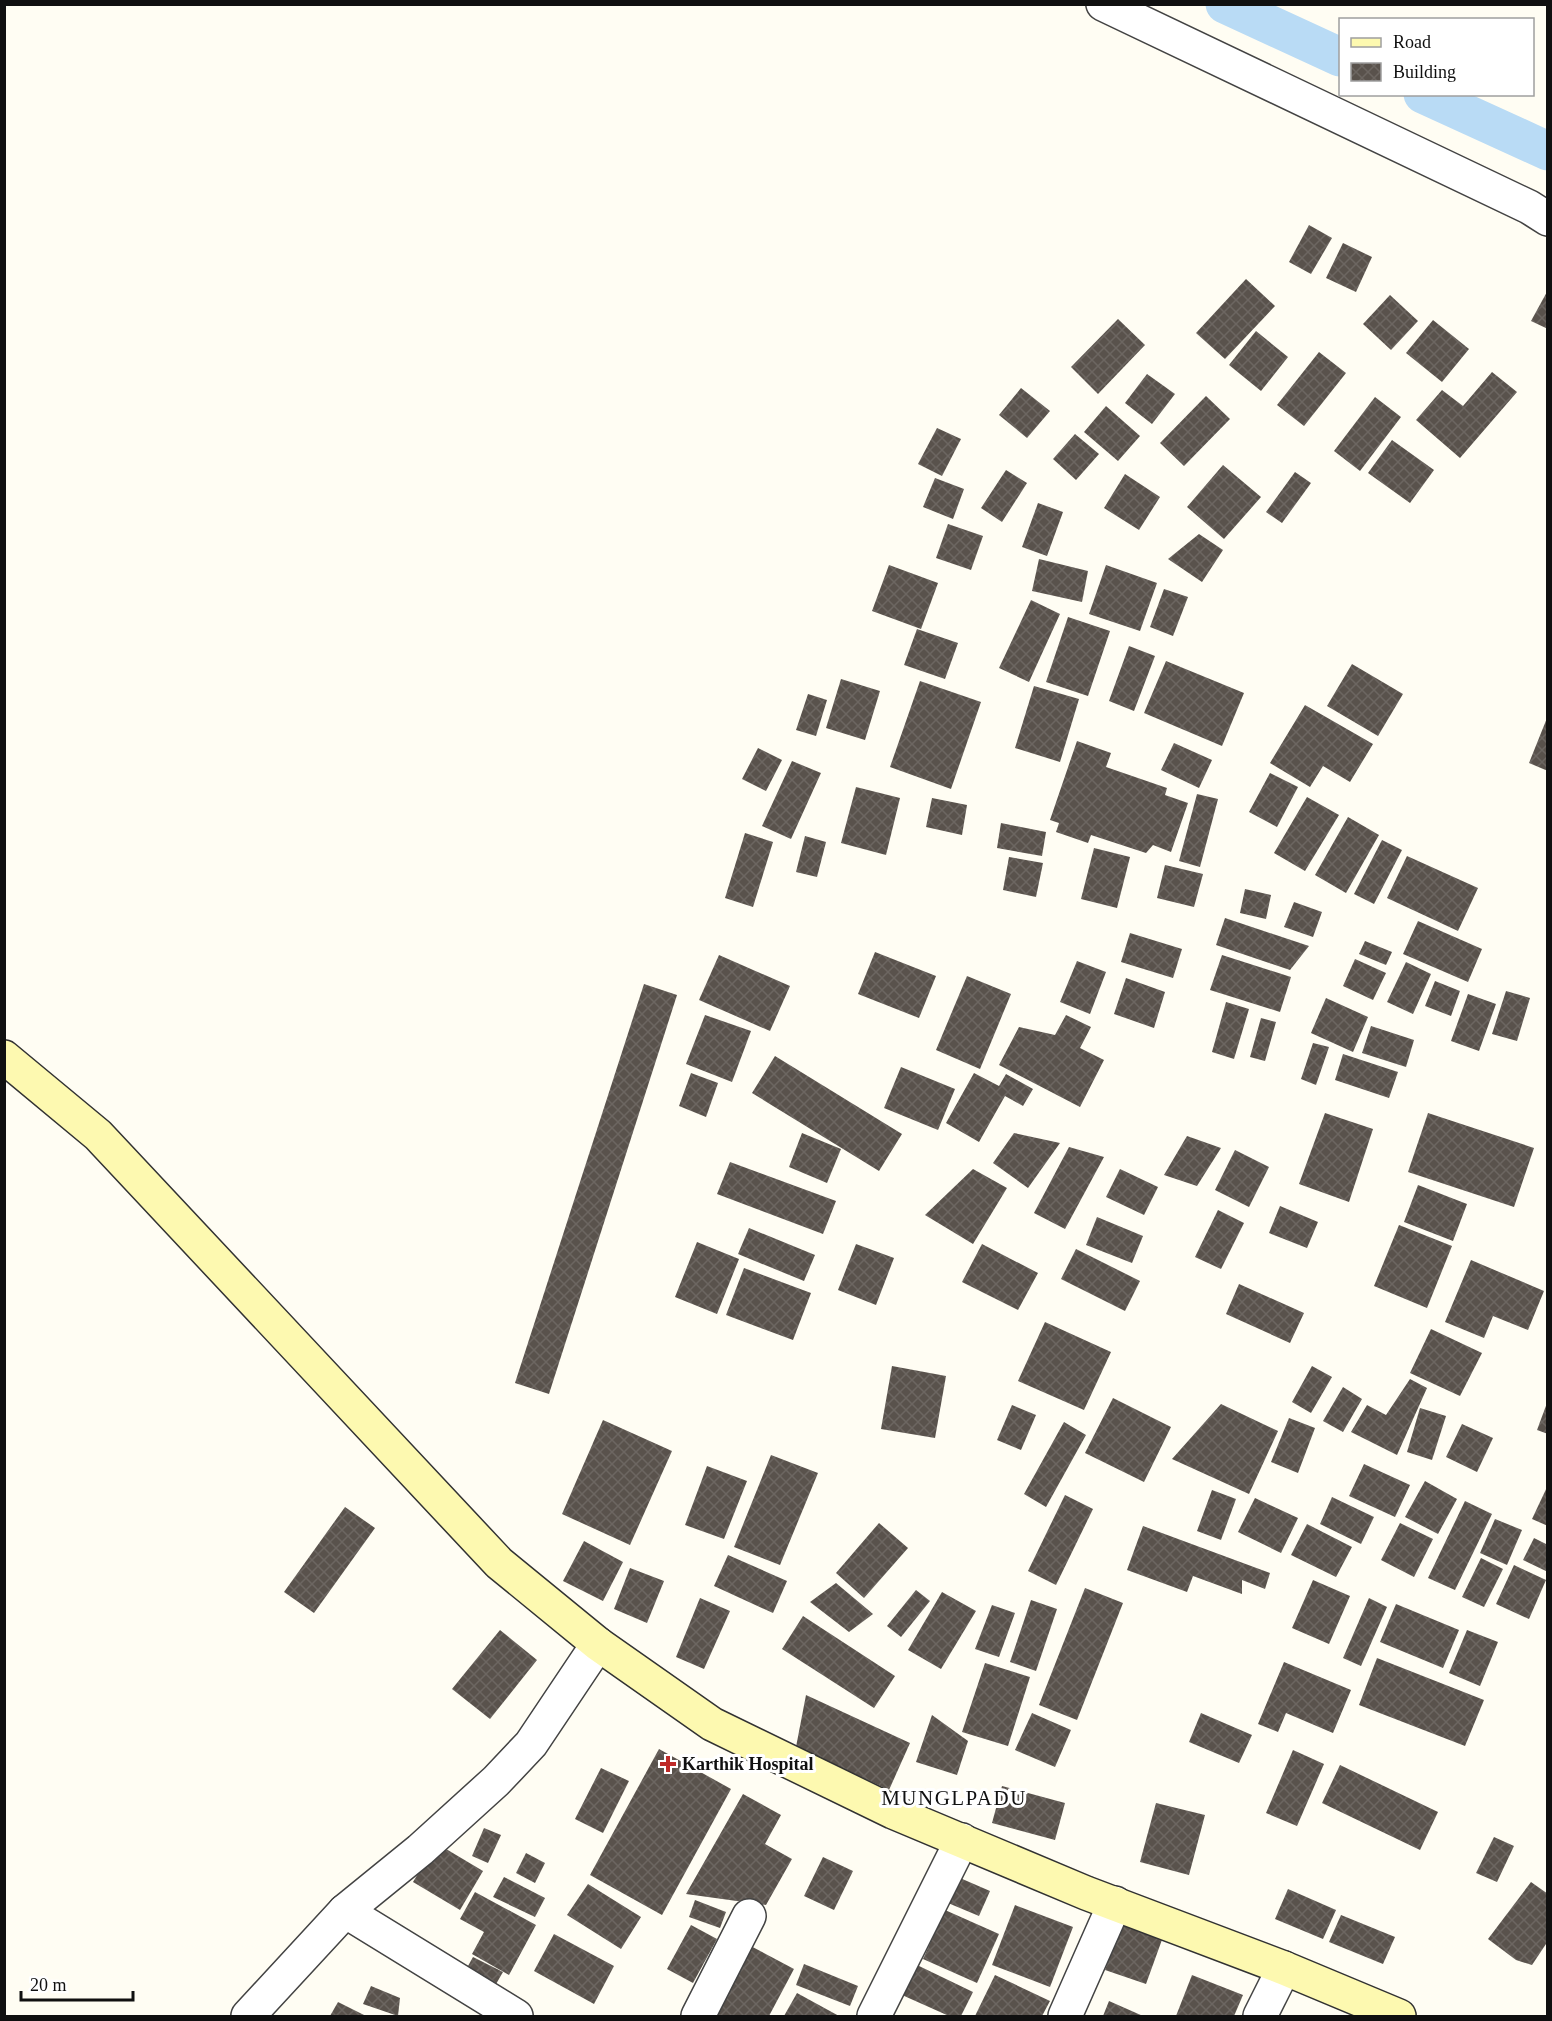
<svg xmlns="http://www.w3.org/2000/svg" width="1552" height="2021" viewBox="0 0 1552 2021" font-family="'Times New Roman',serif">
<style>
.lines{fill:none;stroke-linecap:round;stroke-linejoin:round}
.canal{stroke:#b9dbf5;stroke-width:39}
.building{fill:url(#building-cross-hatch)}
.street-casing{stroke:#434343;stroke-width:36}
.secondary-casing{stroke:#323232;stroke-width:36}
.street{stroke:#fff;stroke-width:33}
.secondary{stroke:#fdf9b0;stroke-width:33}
.poi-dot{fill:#bf2b29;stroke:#fff;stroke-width:2}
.labels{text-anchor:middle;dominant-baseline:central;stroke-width:6;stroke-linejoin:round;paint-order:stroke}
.poi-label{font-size:18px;font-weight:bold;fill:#101010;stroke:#fff;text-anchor:start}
.quarter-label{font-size:21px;letter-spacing:1.5px;fill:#101010;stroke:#fff}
</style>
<defs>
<pattern id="building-cross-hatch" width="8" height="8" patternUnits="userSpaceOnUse" patternTransform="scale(1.5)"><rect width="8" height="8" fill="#59524c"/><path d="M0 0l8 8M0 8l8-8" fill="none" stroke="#6c6661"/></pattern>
</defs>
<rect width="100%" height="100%" fill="#fffdf3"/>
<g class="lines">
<!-- canal -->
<g class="canal">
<path d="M1225 4 1340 57"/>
<path d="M1423 94 1548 151"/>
</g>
</g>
<!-- building -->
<g class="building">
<path d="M1309 225 1332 238 1311 274 1289 262Z"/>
<path d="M1343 243 1372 257 1356 292 1326 278Z"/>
<path d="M1246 279 1275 306 1225 359 1196 333Z"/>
<path d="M1548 290V329L1531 321Z"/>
<path d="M1390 295 1418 321 1391 350 1363 324Z"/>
<path d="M1118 319 1145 345 1098 394 1071 367Z"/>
<path d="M1433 320 1469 349 1442 382 1406 353Z"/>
<path d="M1256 331 1288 357 1261 391 1229 365Z"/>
<path d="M1319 352 1346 373 1304 426 1277 405Z"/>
<path d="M1492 372 1517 392 1460 458 1416 420 1442 390 1463 406Z"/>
<path d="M1147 374 1175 394 1152 424 1125 403Z"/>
<path d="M1021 388 1050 411 1027 438 999 415Z"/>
<path d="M1206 396 1230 419 1184 466 1160 443Z"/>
<path d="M1375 397 1401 417 1360 471 1334 451Z"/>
<path d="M1106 406 1140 436 1118 461 1084 432Z"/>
<path d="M937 428 961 439 942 476 918 464Z"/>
<path d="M1075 434 1099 454 1076 480 1053 459Z"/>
<path d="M1392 440 1434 470 1410 503 1368 473Z"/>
<path d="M1223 465 1261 497 1224 539 1187 507Z"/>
<path d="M1006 470 1027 483 1002 522 981 508Z"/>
<path d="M1295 472 1311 483 1282 523 1266 512Z"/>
<path d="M1125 474 1160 497 1139 530 1104 508Z"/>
<path d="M935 478 964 489 953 519 923 507Z"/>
<path d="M1038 503 1063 512 1047 556 1022 547Z"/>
<path d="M948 524 983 536 971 570 936 558Z"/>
<path d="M1199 534 1223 550 1202 582 1168 559Z"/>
<path d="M1039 559 1088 571 1082 602 1032 591Z"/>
<path d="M889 565 938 583 921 629 872 611Z"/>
<path d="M1106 565 1157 583 1140 631 1089 614Z"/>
<path d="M1164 589 1188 597 1173 636 1150 627Z"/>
<path d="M1031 600 1060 614 1029 682 999 668Z"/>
<path d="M1068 617 1110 631 1088 696 1046 682Z"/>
<path d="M917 629 958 643 945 679 904 665Z"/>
<path d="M1129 646 1155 656 1134 711 1109 701Z"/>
<path d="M1166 661 1244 693 1222 746 1144 713Z"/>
<path d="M1352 664 1403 694 1378 736 1327 706Z"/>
<path d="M841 679 880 691 865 740 826 728Z"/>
<path d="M920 681 981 702 951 789 890 767Z"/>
<path d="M1034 686 1079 699 1060 762 1015 748Z"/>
<path d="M808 694 827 700 816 736 796 730Z"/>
<path d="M1305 705 1373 744 1350 782 1323 766 1310 787 1270 763Z"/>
<path d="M1547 718H1548V771L1529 763Z"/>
<path d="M1077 741 1111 753 1106 767 1167 788 1165 795 1188 803 1171 852 1153 845 1146 853 1091 835 1088 843 1056 832 1059 823 1050 820Z"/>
<path d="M1174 743 1212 760 1199 788 1161 770Z"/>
<path d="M758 748 782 760 766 791 742 779Z"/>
<path d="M792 761 821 773 791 839 762 826Z"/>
<path d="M1270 773 1298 787 1277 827 1249 812Z"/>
<path d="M856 787 900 798 886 855 841 843Z"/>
<path d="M1197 794 1218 799 1200 867 1179 861Z"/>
<path d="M1307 797 1339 815 1305 871 1274 853Z"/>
<path d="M932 798 967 805 962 835 926 827Z"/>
<path d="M1348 817 1379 835 1346 893 1315 875Z"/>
<path d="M1001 823 1046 832 1042 856 997 848Z"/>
<path d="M745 833 773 842 753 907 725 898Z"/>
<path d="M805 836 826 842 817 877 796 872Z"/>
<path d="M1382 840 1402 850 1374 904 1354 894Z"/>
<path d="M1094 848 1130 857 1117 908 1081 899Z"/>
<path d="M1407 856 1478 888 1458 931 1387 898Z"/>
<path d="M1009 857 1043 863 1036 897 1003 890Z"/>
<path d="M1165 865 1203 874 1194 907 1157 898Z"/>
<path d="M1245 889 1271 895 1266 919 1240 913Z"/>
<path d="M1294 902 1322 912 1313 937 1284 927Z"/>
<path d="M1225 918 1309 946 1290 970 1216 945Z"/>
<path d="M1418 921 1482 949 1468 982 1403 954Z"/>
<path d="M1130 933 1182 949 1173 978 1121 962Z"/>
<path d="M1365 941 1392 952 1386 965 1359 954Z"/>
<path d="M875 952 936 976 919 1018 858 994Z"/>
<path d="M719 955 790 986 770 1031 699 1000Z"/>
<path d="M1222 955 1291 977 1280 1012 1210 990Z"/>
<path d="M1355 959 1386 973 1373 1000 1343 986Z"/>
<path d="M1077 961 1106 972 1090 1014 1060 1002Z"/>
<path d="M1406 962 1431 974 1413 1014 1387 1002Z"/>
<path d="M967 976 1011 994 980 1069 936 1050Z"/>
<path d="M1126 978 1165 992 1154 1028 1114 1014Z"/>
<path d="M1435 981 1460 991 1451 1016 1425 1006Z"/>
<path d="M644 984 677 995 549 1394 515 1383Z"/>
<path d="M1506 991 1530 998 1517 1041 1492 1034Z"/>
<path d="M1468 994 1496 1004 1479 1051 1451 1041Z"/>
<path d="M1326 998 1368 1017 1353 1052 1311 1033Z"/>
<path d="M1226 1002 1249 1009 1234 1059 1212 1052Z"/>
<path d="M705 1015 751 1031 732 1082 686 1064Z"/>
<path d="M1066 1015 1091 1027 1080 1048 1104 1060 1080 1107 999 1065 1019 1027 1055 1035Z"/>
<path d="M1261 1018 1276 1022 1265 1061 1250 1057Z"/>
<path d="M1371 1026 1414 1040 1406 1067 1362 1053Z"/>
<path d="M1313 1043 1329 1047 1316 1085 1301 1079Z"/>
<path d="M1343 1054 1398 1072 1389 1098 1335 1080Z"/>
<path d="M775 1056 902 1134 879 1171 752 1093Z"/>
<path d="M901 1067 955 1089 938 1130 884 1108Z"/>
<path d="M691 1073 718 1083 706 1117 679 1106Z"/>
<path d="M974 1073 999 1086 1006 1074 1033 1089 1023 1106 1005 1096 979 1142 946 1123Z"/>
<path d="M1325 1113 1373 1129 1349 1202 1299 1184Z"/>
<path d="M1428 1113 1534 1148 1514 1207 1408 1172Z"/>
<path d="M802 1133 841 1149 827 1183 789 1167Z"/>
<path d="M1014 1133 1060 1143 1028 1188 993 1163Z"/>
<path d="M1187 1136 1221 1148 1197 1186 1164 1175Z"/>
<path d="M1069 1147 1104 1157 1065 1229 1034 1213Z"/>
<path d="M1235 1150 1269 1167 1249 1207 1215 1190Z"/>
<path d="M730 1162 836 1201 823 1234 717 1194Z"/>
<path d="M973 1169 1007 1188 973 1244 925 1215Z"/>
<path d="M1120 1169 1158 1187 1144 1215 1106 1197Z"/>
<path d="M1418 1185 1467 1204 1453 1241 1404 1222Z"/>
<path d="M1280 1206 1318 1222 1307 1248 1269 1233Z"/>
<path d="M1218 1210 1244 1223 1221 1269 1195 1257Z"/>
<path d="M1097 1217 1143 1236 1132 1263 1086 1245Z"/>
<path d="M1399 1225 1452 1246 1427 1308 1374 1286Z"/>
<path d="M749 1228 815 1255 804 1281 738 1254Z"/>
<path d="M697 1242 739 1259 717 1314 675 1297Z"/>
<path d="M856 1244 894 1258 876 1305 838 1290Z"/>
<path d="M982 1244 1038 1273 1018 1310 962 1282Z"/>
<path d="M1076 1249 1140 1281 1125 1311 1061 1279Z"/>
<path d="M1471 1260 1544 1291 1528 1330 1493 1316 1484 1338 1445 1322Z"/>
<path d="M744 1268 811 1293 793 1340 726 1315Z"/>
<path d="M1239 1284 1304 1313 1290 1343 1226 1314Z"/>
<path d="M1045 1322 1111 1352 1084 1410 1018 1381Z"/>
<path d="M1431 1329 1482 1353 1460 1396 1410 1373Z"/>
<path d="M892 1366 946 1376 935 1438 881 1429Z"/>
<path d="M1312 1366 1332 1377 1311 1413 1292 1402Z"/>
<path d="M1410 1379 1427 1388 1397 1455 1351 1432 1367 1405 1386 1415Z"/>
<path d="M1343 1387 1362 1399 1343 1432 1323 1421Z"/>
<path d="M1113 1398 1171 1427 1144 1482 1085 1453Z"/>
<path d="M1547 1403 1548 1404V1434L1537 1430Z"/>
<path d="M1221 1404 1278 1431 1249 1494 1172 1459Z"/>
<path d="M1012 1405 1036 1415 1021 1450 997 1440Z"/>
<path d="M1420 1408 1446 1416 1432 1460 1407 1452Z"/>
<path d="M1289 1418 1315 1428 1298 1473 1271 1462Z"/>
<path d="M603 1420 672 1451 630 1545 562 1514Z"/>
<path d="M1064 1422 1086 1435 1046 1507 1024 1494Z"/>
<path d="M1462 1424 1493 1438 1477 1472 1446 1457Z"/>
<path d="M771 1455 818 1473 780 1565 734 1547Z"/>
<path d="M1364 1464 1410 1485 1395 1517 1349 1496Z"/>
<path d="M707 1466 747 1481 724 1539 685 1525Z"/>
<path d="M1425 1481 1457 1499 1438 1534 1405 1517Z"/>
<path d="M1548 1485V1526L1532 1519Z"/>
<path d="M1212 1490 1236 1499 1221 1540 1197 1531Z"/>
<path d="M1065 1495 1093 1509 1056 1585 1028 1571Z"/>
<path d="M1332 1497 1374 1517 1361 1544 1320 1524Z"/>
<path d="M1255 1498 1298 1518 1281 1553 1238 1532Z"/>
<path d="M1465 1501 1492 1514 1455 1590 1428 1578Z"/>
<path d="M345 1507 375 1528 314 1613 284 1592Z"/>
<path d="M1495 1519 1522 1530 1507 1565 1480 1553Z"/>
<path d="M879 1523 908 1548 864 1598 836 1573Z"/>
<path d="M1400 1523 1433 1539 1414 1577 1381 1560Z"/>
<path d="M1307 1524 1352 1547 1336 1577 1291 1555Z"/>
<path d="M1143 1526 1270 1573 1265 1589 1242 1580V1594L1193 1576 1187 1592 1127 1570Z"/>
<path d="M1534 1538 1548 1545V1572L1523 1560Z"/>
<path d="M584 1541 623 1562 603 1601 563 1581Z"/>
<path d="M728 1555 787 1581 773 1613 714 1586Z"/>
<path d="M1481 1558 1503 1569 1484 1607 1462 1597Z"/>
<path d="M1514 1565 1546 1580 1529 1619 1496 1604Z"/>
<path d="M630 1568 664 1581 647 1623 614 1609Z"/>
<path d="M1313 1580 1350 1596 1329 1644 1292 1628Z"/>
<path d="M836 1583 873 1614 849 1632 810 1602Z"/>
<path d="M1085 1588 1123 1603 1077 1720 1039 1705Z"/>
<path d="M916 1590 930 1601 901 1637 887 1626Z"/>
<path d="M942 1592 976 1611 941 1669 908 1650Z"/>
<path d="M700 1598 730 1611 704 1669 676 1657Z"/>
<path d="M1369 1598 1387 1607 1361 1666 1343 1658Z"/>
<path d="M1031 1600 1057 1609 1036 1671 1010 1662Z"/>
<path d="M1396 1604 1459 1630 1443 1668 1380 1642Z"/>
<path d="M992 1605 1015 1613 999 1657 975 1649Z"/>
<path d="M803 1616 895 1676 874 1708 782 1649Z"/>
<path d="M500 1630 537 1660 490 1719 452 1689Z"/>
<path d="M1467 1630 1498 1642 1480 1686 1449 1673Z"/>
<path d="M1377 1658 1484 1700 1465 1746 1359 1705Z"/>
<path d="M1284 1662 1351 1690 1333 1733 1286 1713 1278 1732 1258 1724Z"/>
<path d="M985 1663 1030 1677 1008 1746 962 1732Z"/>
<path d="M806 1695 910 1743 889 1790 796 1747Z"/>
<path d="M1032 1713 1071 1730 1055 1767 1015 1750Z"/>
<path d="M1201 1713 1252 1735 1239 1763 1189 1742Z"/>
<path d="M932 1715 968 1741 957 1775 916 1762Z"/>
<path d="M659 1749 731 1789 662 1915 590 1875Z"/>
<path d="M1293 1750 1324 1764 1297 1826 1266 1813Z"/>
<path d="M1340 1765 1438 1812 1420 1850 1322 1803Z"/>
<path d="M601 1768 629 1781 603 1833 575 1819Z"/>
<path d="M1002 1786 1065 1803 1055 1840 992 1823Z"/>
<path d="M743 1794 781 1815 765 1844 792 1859 766 1905 686 1894Z"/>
<path d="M1156 1803 1205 1815 1189 1875 1140 1862Z"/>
<path d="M484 1828 501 1835 488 1863 472 1856Z"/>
<path d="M1494 1837 1514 1846 1497 1882 1476 1873Z"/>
<path d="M436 1843 483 1871 460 1910 413 1882Z"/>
<path d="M526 1853 545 1863 535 1883 516 1873Z"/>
<path d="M823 1857 853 1871 834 1910 804 1896Z"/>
<path d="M504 1877 545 1898 535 1917 493 1897Z"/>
<path d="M960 1878 990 1891 979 1916 948 1903Z"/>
<path d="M1531 1882 1548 1894V1941L1532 1965 1516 1960 1488 1939Z"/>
<path d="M588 1884 641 1917 621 1949 567 1915Z"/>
<path d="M1288 1889 1336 1910 1323 1939 1275 1919Z"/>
<path d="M475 1892 536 1925 509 1975 472 1954 484 1932 460 1919Z"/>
<path d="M695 1900 726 1912 720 1928 689 1917Z"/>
<path d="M1015 1905 1073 1927 1050 1987 992 1965Z"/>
<path d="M945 1910 999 1934 977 1983 923 1959Z"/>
<path d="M1341 1915 1395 1937 1383 1964 1329 1942Z"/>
<path d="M1122 1922 1163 1937 1146 1984 1105 1970Z"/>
<path d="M691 1925 717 1939 693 1983 667 1969Z"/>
<path d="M554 1934 614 1966 594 2004 534 1971Z"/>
<path d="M745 1943 794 1969 769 2016H707Z"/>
<path d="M473 1957 503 1972 492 1991 463 1975Z"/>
<path d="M804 1964 858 1986 850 2006 796 1985Z"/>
<path d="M917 1965 973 1992 961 2016H949L902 1995Z"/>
<path d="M995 1975 1050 2001 1042 2016H975Z"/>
<path d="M1192 1975 1243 1995 1234 2016H1176Z"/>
<path d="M371 1986 400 1998 398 2016 363 2004Z"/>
<path d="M797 1993 839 2016H784Z"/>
<path d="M1109 2001 1143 2016H1103Z"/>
<path d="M338 2002 366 2016H330Z"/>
</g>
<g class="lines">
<defs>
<g id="street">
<path d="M1103 4 1529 207 1548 219"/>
<path d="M248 2016 345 1911"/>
<path d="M516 2016 345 1911 420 1850 496 1781 531 1744 598 1644"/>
<path d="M698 2016 749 1916"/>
<path d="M874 2016 962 1840"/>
<path d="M1065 2016 1115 1903"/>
<path d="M1260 2016 1284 1968"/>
</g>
<path id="secondary" d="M4 1057 98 1135 499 1563 598 1644 712 1724 893 1812 1086 1893 1284 1968 1399 2016"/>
</defs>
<!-- street casing -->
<use href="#street" class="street-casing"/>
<!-- secondary casing -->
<use href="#secondary" class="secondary-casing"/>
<!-- street -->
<use href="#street" class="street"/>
<!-- secondary -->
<use href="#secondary" class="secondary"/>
</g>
<!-- markers -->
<path class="poi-dot" d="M665 1755h6v6h6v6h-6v6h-6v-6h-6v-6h6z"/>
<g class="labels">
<!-- poi labels -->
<g class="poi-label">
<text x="682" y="1764">Karthik Hospital</text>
</g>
<!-- quarter labels -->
<g class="quarter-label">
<text x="954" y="1798">MUNGLPADU</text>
</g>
</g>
<!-- border -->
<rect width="1552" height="2021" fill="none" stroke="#101010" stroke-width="12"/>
<!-- legend -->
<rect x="1339" y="18" width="195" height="78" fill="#ffffff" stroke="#9f9f9f" stroke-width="1.5"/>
<rect x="1351" y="38" width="30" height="9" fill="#fdf9b0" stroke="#9f9f9f" stroke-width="1.5"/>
<text x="1393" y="48" font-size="18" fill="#101010">Road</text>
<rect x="1351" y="63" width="30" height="18" fill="url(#building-cross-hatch)" stroke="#9f9f9f" stroke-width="1.5"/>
<text x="1393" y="78" font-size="18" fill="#101010">Building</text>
<!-- scale -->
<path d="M21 1991v9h112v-9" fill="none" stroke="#101010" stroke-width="3"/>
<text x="30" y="1991" font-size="18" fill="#101010" stroke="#ffffff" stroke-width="4.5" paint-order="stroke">20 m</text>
</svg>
